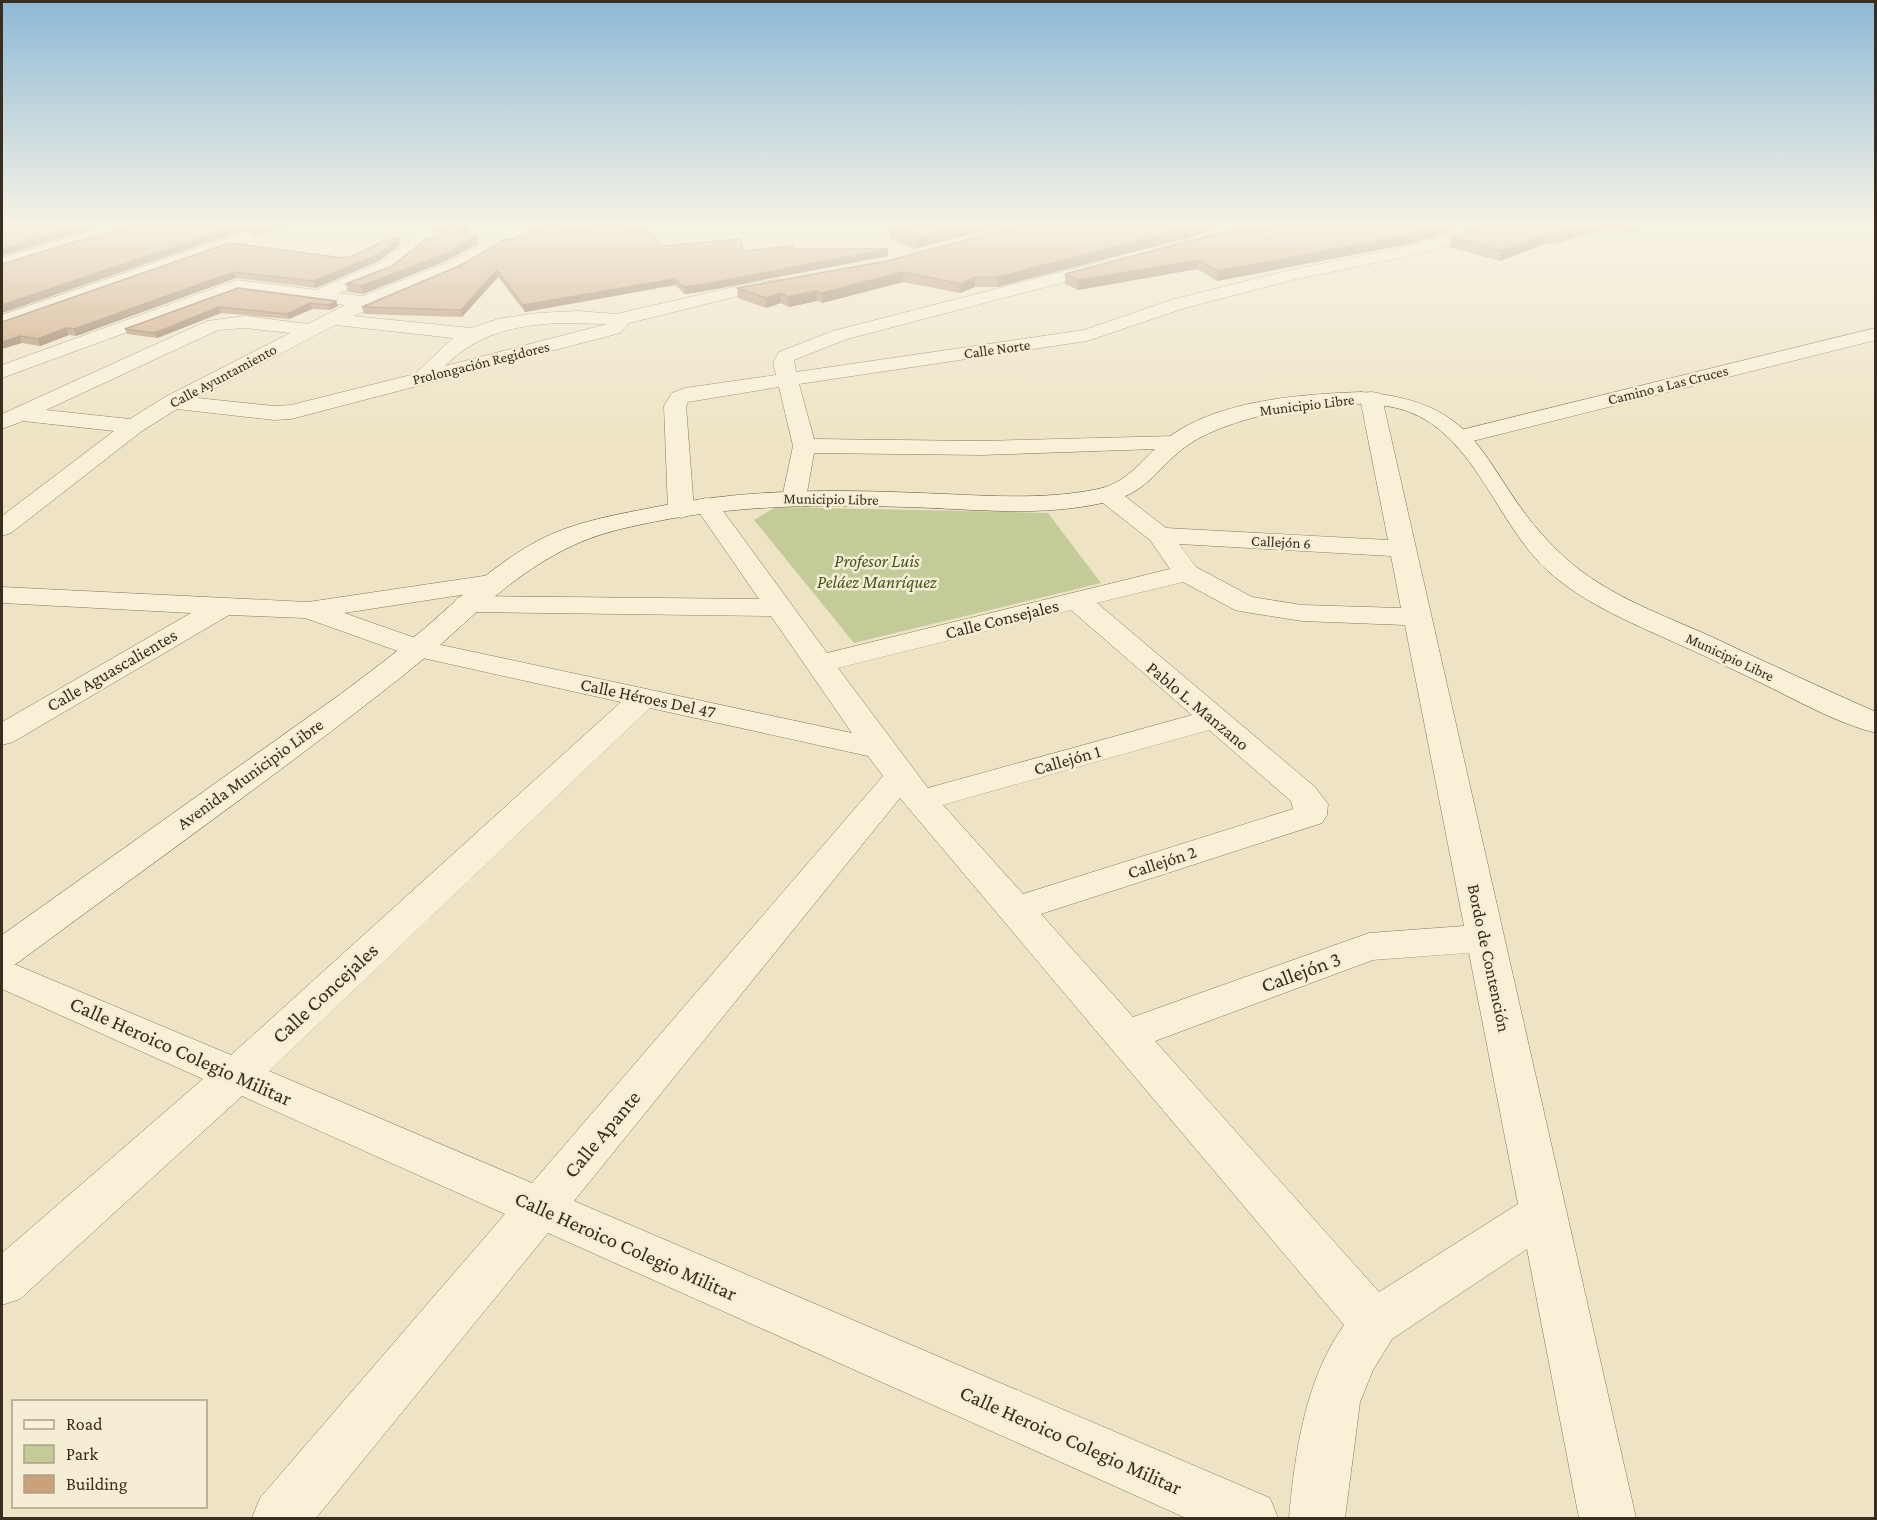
<svg xmlns="http://www.w3.org/2000/svg" width="1877" height="1520" viewBox="0 0 1877 1520" font-family="'Crimson Pro',serif">
<rect width="100%" height="100%" fill="#eee4c5"/>
<path fill="#c3cc98" d="M776,507L1048,513L1101,583L854,643L754,520Z"/>
<g fill="none" stroke-linecap="round" stroke-linejoin="round">
<defs>
<path id="street" d="M110,225H135L133,228L2,268V258Z
M517,225H537L459,271L353,316L471,328L498,319L537,313L578,311L616,314L742,285L781,279L790,284L781,289L742,295L629,323L620,333L291,419L274,420L177,409L142,431L11,533L2,536V516L114,431L23,421L2,429V414L207,321L245,316L308,324L345,305L239,291L2,378V365L237,280L316,290L380,263L424,230H436L438,233L436,236L392,271L339,293L363,296L447,263ZM558,323L607,324L445,366C478,333 513,326 558,323ZM335,325L453,338L415,374L291,405L274,406L197,398ZM245,328L290,333L165,397L130,419L46,410L218,330Z
M1226,225H1246L1228,237L1190,250L1184,251L1176,246L1178,242Z
M1472,225H1495L1493,228L1425,253L1296,279L1185,308L1087,341L799,384L814,439L982,441L1176,436L1184,438L1187,443L1184,448L982,455L814,453L806,498L803,503L794,505L785,503L782,498L793,446L779,387L688,402L686,406L694,510L690,515L681,518L672,515L668,510L664,406L672,393L685,388L776,375L773,362L779,352L833,331L1108,260L1117,265L1114,269L847,339L794,360L796,372L1084,330L1171,300L1295,269L1415,245Z
M245,232L253,237L251,240L2,327V315Z
M1876,328V340L1461,444L1453,442L1450,437L1453,432Z
M1371,392L1379,393L1382,398L1636,1518H1579L1527,1249L1392,1339L1373,1370L1360,1402L1345,1518H1289C1295,1452 1305,1380 1344,1325L900,798L574,1201L1270,1498L1278,1518H1186L548,1233L316,1518H252L260,1498L505,1214L242,1096L20,1299L2,1305V1253L203,1079L2,989V959L231,1055L621,702L409,655L305,618L229,615L13,742L2,745V722L191,613L2,603V587L308,602L490,575L500,577L504,583L500,589L344,613L427,642L852,733L771,616L467,612L457,610L453,604L457,598L467,596L759,599L694,505L697,500L706,498L715,500L827,653L1170,569L1150,540L1099,500L1096,495L1099,490L1108,488L1117,490L1166,528L1388,540L1360,398L1363,393ZM1179,544L1391,556L1401,608L1302,605L1252,597L1196,567ZM1183,582L1235,610L1245,612L1302,621L1405,625L1464,926L1369,933L1133,1017L1041,914L1322,823L1327,815L1328,804L1315,787L1097,603ZM1071,610L1192,715L928,788L838,668ZM650,708L868,756L883,776L532,1183L269,1071ZM1209,730L1291,801L1293,809L1023,894L943,805ZM1469,953L1518,1204L1379,1292L1155,1041L1373,960Z"/>
<path id="secondary" d="M1361,392C1492,402 1479,474 1556,549C1598,592 1656,612 1710,636C1765,662 1820,687 1876,712V733C1835,723 1795,699 1757,681C1728,667 1699,653 1669,640C1627,621 1582,602 1548,571C1496,524 1476,436 1407,411C1354,392 1233,413 1188,445C1158,466 1150,491 1111,501C1044,518 974,509 906,507C804,504 718,505 617,530C544,548 493,597 439,646C414,667 389,687 363,707C249,795 132,878 16,964L2,968V935L342,693C370,672 398,651 425,628C461,596 496,563 539,540C572,523 609,516 645,509C742,489 823,489 921,493C980,495 1040,501 1098,489C1132,482 1146,452 1173,434C1223,400 1302,394 1361,392Z"/>
</defs>
<use href="#street" stroke="#88765b" stroke-width="1"/>
<use href="#secondary" stroke="#6a573e" stroke-width="1"/>
<use href="#street" fill="#f8f1d8" fill-rule="evenodd"/>
<use href="#secondary" fill="#f8f1d8" fill-rule="evenodd"/>
</g>
<path fill="#af8a6a" d="M130,225H298L255,236L244,230L2,313V264Z
M468,225L469,232L467,236L479,243L446,261L363,294L348,292L346,284L392,266L430,239Z
M1002,225L915,249L890,239V229Z
M1277,225L1414,243L1217,281L1197,269L1078,290L1065,284V274Z
M1485,225H1639L1637,233L1602,229L1553,244L1547,243L1500,261L1449,247L1451,237Z
M1195,236L997,287H975L960,293L903,282L822,303L817,301L789,307L781,303L766,308L738,298L737,288L887,261Z
M399,239L400,245L379,261L316,288L236,278L76,336L69,335L40,346L22,343L2,322L229,243L343,258L356,255Z
M664,246L744,251L794,249H888V256L705,291L685,294L675,285L525,312L498,277L462,317L364,314L362,307L459,266Z
M238,288L338,306L330,310L312,309L289,319L221,313L157,338L127,334L125,329Z"/>
<path fill="#8e7156" d="M81,225H102L2,256V249Z
M240,225H243L244,230L2,313V305Z
M275,225H298L255,236L254,231Z
M468,225L469,232L462,242L461,235Z
M968,225H1002L915,249V239Z
M1200,225H1220L1195,236L997,287L998,277Z
M1441,225H1466L1414,243L1217,281L1218,271Z
M1587,225H1603L1602,229L1553,244L1555,235Z
M1549,233L1547,243L1500,261L1502,251Z
M477,236L479,243L446,261L363,294L361,286Z
M399,239L400,245L379,261L316,288L314,281Z
M888,249V256L705,291L685,294L684,287Z
M1198,260L1197,269L1078,290V280Z
M497,270L498,277L462,317L461,310Z
M234,272L236,278L76,336L74,329Z
M903,272V282L822,303L821,293Z
M975,277V287L960,293L961,284Z
M674,279L675,285L525,312L523,305Z
M816,291L817,301L789,307L788,297Z
M781,293V303L766,308V298Z
M336,301L338,306L330,310L328,305Z
M310,303L312,309L289,319L287,314Z
M219,307L221,313L157,338L155,333Z
M66,328L69,335L40,346L38,339Z
M20,336L22,343L2,349V342Z"/>
<path fill="#cba17b" stroke="#8e7156" stroke-width="1.5" d="M2,225H81L2,249Z
M130,225H240L2,305V264Z
M244,225H275L254,231Z
M468,225L461,235L477,236L445,254L361,286L346,284L392,266L426,239H430L439,227Z
M547,225L587,230L595,225H608L644,228L664,246L740,239L744,251L792,246L794,249H888L705,284L684,287L674,279L523,305L497,270L461,310L362,307L459,266L506,239H514Z
M913,225H968L915,239L890,229Z
M1021,225H1200L998,277H975L961,284L903,272L821,293L816,291L788,297L781,293L766,298L737,288L887,261Z
M1277,225H1441L1416,234L1218,271L1198,260L1078,280L1065,274L1223,232Z
M1485,225H1587L1555,235L1549,233L1502,251L1451,237Z
M391,237L399,239L377,255L314,281L234,272L74,329L66,328L38,339L20,336L2,342V322L229,243L343,258L356,255Z
M238,288L336,301L328,305L310,303L287,314L219,307L155,333L125,329Z"/>
<linearGradient id="sky" x2="0" y2="1"><stop stop-color="#8db9d6"/><stop offset="0.51" stop-color="#f7f3e5"/><stop offset="1" stop-color="#f7f3e5" stop-opacity="0"/></linearGradient>
<rect width="1877" height="438" fill="url(#sky)"/>
<g text-anchor="middle" stroke-width="5" stroke-linejoin="round" paint-order="stroke">
<g font-size="15" fill="#392d1f" stroke="#f5eed4">
<text transform="translate(997 349) rotate(-8)" y="5">Calle Norte</text>
<text transform="translate(481 363) rotate(-14)" y="5">Prolongación Regidores</text>
<text transform="translate(223 376) rotate(-28)" y="5">Calle Ayuntamiento</text>
<text transform="translate(1668 385) rotate(-14)" y="5">Camino a Las Cruces</text>
<text transform="translate(1307 405) rotate(-7)" y="5">Municipio Libre</text>
<text transform="translate(831 499) rotate(1)" y="5">Municipio Libre</text>
<text transform="translate(1281 542) rotate(3)" y="5">Callejón 6</text>
<text transform="translate(1730 657) rotate(25)" y="5">Municipio Libre</text>
</g>
<g font-size="18" font-style="italic" fill="#465526" stroke="#f5eed4">
<text x="877" y="567">Profesor Luis<tspan x="877" dy="21">Peláez Manríquez</tspan></text>
</g>
<g font-size="18" fill="#392d1f" stroke="#f5eed4">
<text transform="translate(1002 619) rotate(-14)" y="6">Calle Consejales</text>
<text transform="translate(112 670) rotate(-30)" y="6">Calle Aguascalientes</text>
<text transform="translate(648 698) rotate(12)" y="6">Calle Héroes Del 47</text>
<text transform="translate(1198 706) rotate(40)" y="6">Pablo L. Manzano</text>
<text transform="translate(1067 760) rotate(-16)" y="6">Callejón 1</text>
<text transform="translate(250 774) rotate(-36)" y="6">Avenida Municipio Libre</text>
<text transform="translate(1162 862) rotate(-18)" y="6">Callejón 2</text>
<text transform="translate(1489 958) rotate(78)" y="6">Bordo de Contención</text>
</g>
<g font-size="21" fill="#392d1f" stroke="#f5eed4">
<text transform="translate(1301 972) rotate(-20)" y="7">Callejón 3</text>
<text transform="translate(325 993) rotate(-43)" y="7">Calle Concejales</text>
<text transform="translate(181 1051) rotate(24)" y="7">Calle Heroico Colegio Militar</text>
<text transform="translate(602 1134) rotate(-50)" y="7">Calle Apante</text>
<text transform="translate(626 1246) rotate(24)" y="7">Calle Heroico Colegio Militar</text>
<text transform="translate(1071 1440) rotate(24)" y="7">Calle Heroico Colegio Militar</text>
</g>
</g>
<rect width="1877" height="1520" fill="none" stroke="#392d1f" stroke-width="6"/>
<rect x="12" y="1400" width="195" height="108" fill="#f5eed4" stroke="#aaa18c" stroke-width="1.5"/>
<rect x="24" y="1420" width="30" height="9" fill="#f8f1d8" stroke="#aaa18c" stroke-width="1.5"/>
<text x="66" y="1430" font-size="18" fill="#392d1f">Road</text>
<rect x="24" y="1445" width="30" height="18" fill="#c3cc98" stroke="#aaa18c" stroke-width="1.5"/>
<text x="66" y="1460" font-size="18" fill="#392d1f">Park</text>
<rect x="24" y="1475" width="30" height="18" fill="#cba17b" stroke="#aaa18c" stroke-width="1.5"/>
<text x="66" y="1490" font-size="18" fill="#392d1f">Building</text>
</svg>
